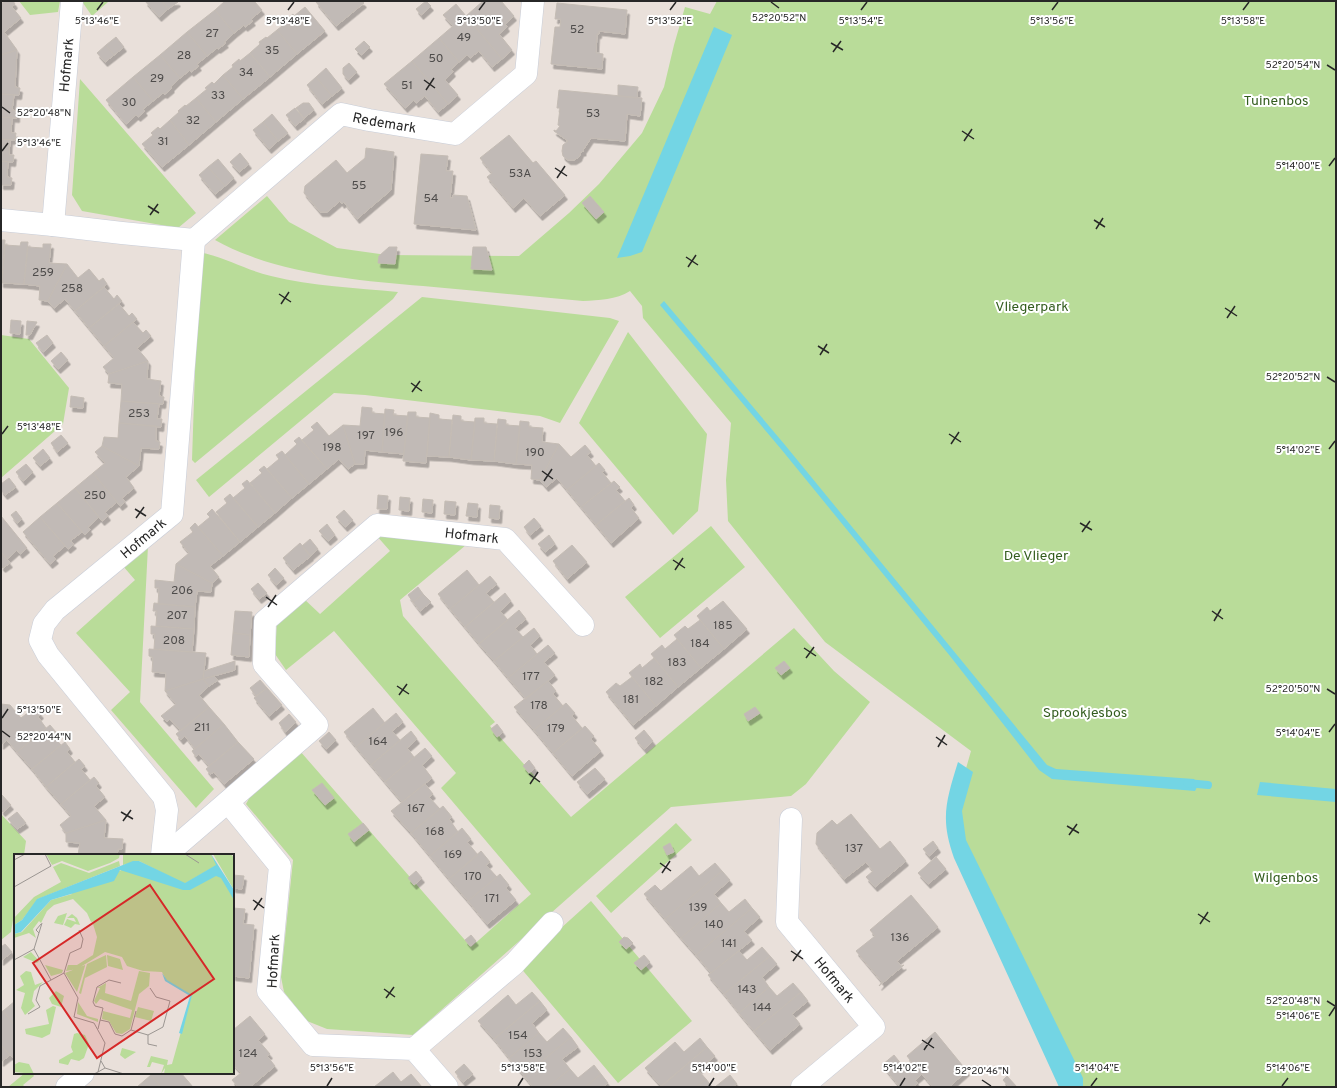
<svg xmlns="http://www.w3.org/2000/svg" width="1337" height="1088" viewBox="0 0 1337 1088" font-family="Overpass,sans-serif">
<defs>
<filter id="shadow"><feDropShadow dx="2.5" dy="4.5" stdDeviation="0" flood-color="#0004"/></filter>
</defs>
<rect width="100%" height="100%" fill="#e9e0da"/>
<path fill="#b9dc99" d="M19,1H60L58,12L30,15Z
M83,1H108V2L92,16L83,3Z
M717,1H1336V1087H1068L957,843L955,807L971,751L825,642L728,521L726,480L731,423L643,318L642,306L630,291C616,300 599,300 583,301C529,296 476,291 423,286C355,280 276,274 215,240L267,196L289,222L337,248L387,255L519,256L569,213L599,184L642,133L664,87L674,45L685,7L710,14Z
M80,79L196,213L178,228L82,211L72,195Z
M199,252C224,257 246,270 271,276C312,286 356,288 398,292L393,299L195,463L192,460Z
M422,297L610,318L619,321L560,423L540,416L365,395L334,393L209,497L196,480Z
M628,332L707,434L698,511L673,535L579,423Z
M1,335L29,339L69,388L63,424L1,478Z
M711,526L745,567L660,638L625,597Z
M376,535L466,545L400,600L403,616L495,722L490,726L571,817L794,628L834,671L870,702L806,784L791,796L671,807L413,1035L327,1029L307,1021L284,992L281,977L293,860L246,804L252,793L300,751L471,947L531,894L441,788L456,773L334,631L286,670L275,654L277,621L303,598L320,614L390,551Z
M148,546L140,702L214,789L196,808L111,710L130,692L76,633L135,580L123,566Z
M1,814L26,841L24,855H15V907L11,932L1,940Z
M676,823L692,840L611,913L596,896Z
M591,901L692,1021L618,1083L519,966Z
M25,1073H32L34,1076L23,1085L25,1087H8Z"/>
<path fill="#73d5e4" d="M714,27L732,35L642,252L630,256L617,258Z
M664,301L785,445L1047,765L1056,769L1194,779L1198,785L1195,791L1052,779L1039,770L950,656L781,449L660,305Z
M958,762L973,772L962,811L966,840L1083,1078V1087H1059L954,858C940,819 946,801 958,762Z
M1260,782L1336,789V802L1257,795Z"/>
<g fill="none" stroke-linecap="round" stroke-linejoin="round">
<path stroke="#73d5e4" stroke-width="8" d="M1187,783L1208,785"/>
</g>
<path fill="#c1bab6" stroke="#c4bcb4" filter="url(#shadow)" d="M5,1H13L15,4L12,7L21,18L4,32L17,50L1,55V4Z
M145,1H162L168,9L159,17Z
M162,1H177L178,2L168,9Z
M225,1H254L262,10L251,19L253,21L245,27L244,25L234,33L215,10Z
M317,1H362L364,3L336,26L316,2Z
M426,1L431,6L421,15L416,9Z
M483,1H501L514,16L505,24L507,27L499,34L512,50L502,59L466,16Z
M557,3L627,10L625,34L599,31V34H597L596,53L603,54L602,69L551,64L555,27H560L561,19H555Z
M456,4L502,59L492,67L479,51L470,58L467,55L459,62L439,38L453,26L443,15Z
M305,7L325,31L297,54L277,30L287,22L286,20L293,14L294,16Z
M215,10L234,33L224,42L226,43L218,49L217,48L207,56L187,32Z
M277,30L297,54L270,77L250,53L260,44L259,42L266,37L267,38Z
M187,32L207,56L197,64L199,66L191,72L190,70L180,78L160,55Z
M116,37L124,47L114,55L106,45Z
M439,38L459,62L451,69L453,72L445,80L458,95L448,104L412,61Z
M364,41L370,47L361,55L355,49Z
M106,45L114,55L105,62L97,53Z
M17,50L15,87L20,88L19,95L1,94V55Z
M250,53L270,77L243,99L223,75L233,67L232,65L239,59L240,61Z
M160,55L180,78L171,87L172,88L165,94L163,93L153,101L133,77Z
M412,61L448,104L438,112L425,96L416,103L414,100L405,108L384,84Z
M349,63L357,72L348,80L343,74V68Z
M326,68L342,88L332,96L316,77Z
M223,75L243,99L216,122L196,98L207,89L205,88L212,82L214,84Z
M133,77L153,101L143,109L145,111L138,117L136,115L126,124L106,100Z
M316,77L332,96L322,104L307,85Z
M618,85L638,87L637,98L618,96Z
M559,90L642,98L640,116L627,114L625,141L591,138L583,150L584,151L581,152L579,157L574,160H568L563,156L562,151L563,145L568,141L554,131V130L556,131L560,126L558,125L560,108H557Z
M1,94L14,95L12,110L17,111V118L1,117Z
M196,98L216,122L189,145L170,120L179,112L178,111L185,105L186,106Z
M303,103H309L314,110L304,118L296,108Z
M295,108L304,119L295,126L286,115Z
M272,114L288,133L278,141L263,122Z
M1,117L12,118L11,133H16L15,140L1,139Z
M170,120L189,145L162,167L142,144L153,135L151,133L158,127L160,129Z
M263,122L278,141L269,149L253,130Z
M509,135L533,163L536,161L565,195L540,216L524,198L513,208L487,177L492,173L480,158Z
M1,139L10,140L9,155H14L13,162L1,161Z
M366,148L394,152L391,190L357,219L344,202L342,204L340,201L327,212H320L304,193L305,186L336,160L347,173L365,158Z
M240,153L249,164L239,172L230,162Z
M421,154L448,156L446,171H453L450,198H453V195L467,196L476,230L414,224Z
M218,159L234,178L225,186L208,167Z
M1,161L8,162L7,177L12,178L11,185H1Z
M208,167L225,186L215,194L199,175Z
M590,196L604,212L596,219L582,203Z
M1,240H5L2,283H1Z
M21,242H28L24,284L2,283L5,245L20,246Z
M43,244H51L49,263L67,264L48,301L39,300L40,286L24,284L28,247L43,248Z
M389,247H397L395,264L378,263L379,256Z
M473,247H486L492,270L471,269Z
M67,264L78,278L89,269L99,281L103,278L107,284L75,311L65,299L54,308L48,301Z
M104,287L114,299L117,295L122,301L89,328L75,311Z
M119,304L129,316L132,313L137,319L104,346L89,328Z
M11,320L21,321L20,334L10,333Z
M27,321L37,322L30,335H26Z
M133,322L143,333L146,330L151,336L137,348L148,361L109,374L103,367L114,358L104,346Z
M47,335L53,343L43,352L36,343Z
M61,352L68,360L58,369L51,361Z
M148,361L147,379L161,381L159,396L164,397L163,404L121,401L122,384L108,383L109,374Z
M71,396L84,398L83,408L70,407Z
M121,401L159,404L157,419H162L161,427L119,423Z
M362,407L372,408V413L385,414L382,452L365,450L364,464H355L343,425L360,426Z
M385,409L394,410L393,415L408,416L404,454L382,452Z
M408,412H416V417L430,418L426,463L403,461Z
M430,413L439,415V419L452,420L449,457L427,456Z
M453,415L461,416V421L475,422L471,460L449,457Z
M475,418H484V423L497,424L494,461L471,460Z
M498,419L506,420V425L520,426L516,464L494,461Z
M520,421L529,422V427L543,428L542,442L559,444L540,480L531,479L532,465L516,464Z
M317,422L329,436L343,425L355,464L348,469L339,459L327,469L302,440L314,430L311,427Z
M119,423L156,426V441L160,442L159,449L141,448L139,466L102,446L104,437L118,438Z
M61,435L68,443L57,452L51,443Z
M299,437L327,469L309,484L285,455L297,444L294,441Z
M559,444L571,457L585,445L591,452L587,455L596,466L567,490L557,478L546,487L540,480Z
M102,446L139,466L126,477L134,488L122,498L125,502L120,506L93,473L105,463L95,452Z
M43,449L50,458L40,466L33,458Z
M282,451L309,484L292,498L267,469L279,459L276,455Z
M599,463L605,470L602,472L611,483L581,507L567,490Z
M26,464L33,472L23,481L16,472Z
M264,466L292,498L275,513L250,483L262,473L259,470Z
M93,473L117,502L105,512L108,516L102,521L75,488Z
M9,478L16,487L5,495L1,490V484Z
M247,480L275,513L258,527L233,498L245,488L242,484Z
M614,481L620,487L616,490L625,501L596,525L581,507Z
M75,488L99,517L88,527L90,530L85,535L57,503Z
M230,494L258,527L240,542L216,512L227,503L224,499Z
M378,495L388,496L387,509H377Z
M400,497L410,498L409,511L399,510Z
M629,498L634,505L631,508L639,518L611,543L596,525Z
M423,499L433,500L432,513L422,512Z
M445,501L456,502L455,515L444,514Z
M57,503L82,532L70,541L74,544L68,549L40,517Z
M468,503L478,504L477,517L466,516Z
M490,505L500,506L499,519L489,518Z
M212,509L240,542L223,556L198,527L210,517L207,514Z
M344,510L353,520L345,527L336,517Z
M16,511L22,519L17,523L11,515Z
M1,516L27,548L20,554L17,550L7,559L1,552Z
M40,517L65,546L53,556L56,559L50,564L23,532Z
M534,518L541,526L530,535L524,527Z
M195,523L223,556L210,566L219,577L212,583L176,564L189,553L180,542L193,532L190,528Z
M327,524L335,535L328,541L319,531Z
M549,535L555,544L545,552L538,544Z
M310,539L318,549L310,556L302,546Z
M300,543L311,556L293,570L283,558Z
M572,545L587,562L567,579L553,561Z
M1,552L10,563L3,568L1,566Z
M176,564L212,583L211,592L197,591L195,607L158,604L159,588H155V580L174,582Z
M275,568L284,578L276,585L268,575Z
M467,570L479,585L450,609L438,594Z
M490,576L497,584L486,593L494,602L465,627L450,609Z
M258,583L267,593L259,599L251,589Z
M418,587L423,594L413,602L408,595Z
M505,593L511,601L500,611L508,620L479,644L465,627Z
M423,594L431,602L420,611L413,602Z
M723,601L747,629L724,649L697,616L707,607L710,611Z
M154,603L195,607L194,629L156,626L157,611H153Z
M519,610L526,619L515,628L523,637L494,661L479,644Z
M235,611L252,612L250,635L233,633Z
M700,620L724,649L701,668L674,635L685,626L688,629Z
M151,626L194,629L192,652L154,649L155,634H151Z
M534,628L540,636L530,645L537,654L508,678L494,661Z
M233,633L250,635L249,657L231,655Z
M677,639L701,668L678,687L651,654L662,645L665,649Z
M548,645L555,653L544,662L555,675L526,699L508,678Z
M149,649L206,653L203,679L165,691L166,673L152,672L153,657L149,656Z
M654,658L678,687L656,706L629,673L640,664L642,668Z
M235,661V670L203,679L204,671Z
M784,661L790,668L781,675L775,668Z
M214,676L218,680L209,686L203,679Z
M632,677L656,706L633,725L606,692L616,683L620,686Z
M203,679L209,686L199,695L209,707L181,731L170,719L167,722L161,716L176,704L165,691Z
M260,680L267,688L256,696L250,688Z
M548,681L556,691L553,694L563,706L534,730L514,707Z
M267,688L282,705L269,716L254,698Z
M566,703L575,713L572,716L582,728L553,753L534,730Z
M1,704L10,705L1,722Z
M10,705L21,718L35,707L41,714L38,717L46,728L17,752L7,740L1,745V722Z
M209,707L224,724L195,749L185,736L181,740L176,734Z
M755,707L760,713L748,721L744,714Z
M373,708L385,723L356,747L344,732Z
M396,713L403,722L392,731L400,740L371,765L356,747Z
M289,714L296,722L285,732L279,723Z
M224,724L238,742L209,766L199,754L196,757L192,751Z
M497,724L503,732L497,737L491,729Z
M50,725L56,732L52,735L61,745L32,769L17,752Z
M585,726L594,736L591,739L601,751L572,776L553,753Z
M644,730L653,741L644,749L635,738Z
M411,731L417,739L407,748L414,757L385,782L371,765Z
M329,732L336,740L326,749L319,741Z
M65,742L70,749L67,752L75,762L46,787L32,769Z
M238,742L254,759L224,784L214,772L210,774L206,769Z
M425,748L432,756L422,765L432,778L402,802L385,782Z
M79,759L85,766L81,769L90,780L61,804L46,787Z
M529,760L535,768L529,773L523,766Z
M595,768L605,779L587,794L577,782Z
M94,777L99,783L96,786L105,797L94,806L106,820L66,833L60,825L71,816L61,804Z
M322,783L334,798L325,805L312,790Z
M425,784L433,794L429,797L440,809L411,833L391,811Z
M2,795L11,805L3,812L1,810V796Z
M443,806L452,817L449,819L458,832L430,856L411,833Z
M17,812L26,823L17,829L8,819Z
M851,814L880,849L890,841L906,861L875,887L866,877L873,871L866,862L844,879L816,844L817,833L832,820L837,825Z
M106,820L104,838L123,839L122,849H118L117,855H78L80,843L66,842V833Z
M363,823L369,830L354,842L348,834Z
M462,828L471,839L467,842L478,855L449,879L430,856Z
M933,841L938,848L929,856L923,849Z
M670,843L674,852L667,855L663,847Z
M481,851L490,862L486,865L497,877L468,901L449,879Z
M936,857L946,869L928,884L918,873Z
M715,863L722,871L665,919L644,894L655,885L661,891L691,866L699,876Z
M416,871L422,878L414,885L408,878Z
M722,871L730,880L714,894L721,903L681,938L665,919Z
M500,874L509,885L506,888L516,900L487,924L468,901Z
M233,875L244,876L242,889L233,888Z
M911,895L938,927L897,961L901,966L904,965L879,986L882,982L856,951L875,936L870,930Z
M745,899L752,908L696,955L681,938L721,903L729,912Z
M233,908L245,909L243,924L254,925L249,978L233,976Z
M752,908L760,917L744,931L752,940L711,973L696,955Z
M471,935L476,941L470,946L465,940Z
M624,937L628,938L633,943L626,949L619,942Z
M5,944L12,952L1,961V947Z
M762,947L770,956L724,994L708,975L739,951L747,960Z
M644,955L650,962L641,970L634,963Z
M770,956L777,964L762,977L769,987L739,1013L724,994Z
M793,983L801,992L754,1031L739,1013L769,987L777,996Z
M532,992L540,1001L494,1039L478,1021L508,995L516,1005Z
M801,992L808,1001L792,1014L800,1024L770,1050L754,1031Z
M15,1001V1026L3,1011Z
M540,1001L547,1010L532,1023L539,1033L509,1058L494,1039Z
M3,1011L15,1026V1056L13,1058L1,1045V1012Z
M250,1016L265,1034L258,1040L270,1054L267,1056L275,1066L250,1087H238L232,1080L241,1073L233,1064V1030Z
M563,1028L571,1037L524,1076L509,1058L539,1033L547,1042Z
M935,1032L967,1071L949,1087H933L922,1074L915,1080L918,1083L913,1087H900L882,1065L894,1055L907,1071L914,1065L907,1056Z
M571,1037L578,1047L562,1059L570,1069L548,1087H533L524,1076Z
M700,1038L707,1047L661,1086L645,1068L675,1042L684,1052Z
M1,1045L10,1055L1,1062Z
M707,1047L715,1056L698,1070L706,1079L696,1087H661Z
M464,1064L473,1074L463,1082L455,1072Z
M594,1065L601,1074L585,1087H548L570,1069L578,1078Z
M393,1072L401,1082L411,1074L422,1087H374Z
M154,1073H181L193,1087H161L151,1075Z
M601,1074L608,1083L603,1087H585Z
M151,1075L161,1087H137Z
M730,1075L737,1084L733,1087H715Z
M1007,1076L1017,1087H1009L1003,1080Z
M706,1079L712,1087H696Z"/>
<g fill="none" stroke-linecap="round" stroke-linejoin="round">
<defs>
<g id="street">
<path d="M1,220L53,225"/>
<path id="s1" d="M194,240L341,114L369,120L455,134L526,74L533,1"/>
<path d="M228,802L280,866L268,991L313,1045L414,1049L447,1087"/>
<path id="s2" d="M791,819L787,922L874,1027L802,1087"/>
<path id="s3" d="M166,855L317,725L264,664L265,621L377,525L505,539L583,625"/>
<path d="M414,1049L514,964L552,923"/>
</g>
<path id="secondary" d="M72,1L53,225L122,233L194,240L172,514L55,610L44,624L40,640L48,655L164,797L167,810L162,855
M67,1087L83,1073"/>
</defs>
<use href="#street" stroke="#c8cdd8" stroke-width="23"/>
<use href="#secondary" stroke="#c8cdd8" stroke-width="23"/>
<use href="#street" stroke="#fff" stroke-width="22"/>
<use href="#secondary" stroke="#fff" stroke-width="22"/>
</g>
<path fill="none" stroke="#272727" stroke-width="1.5" d="M771,2L779,8M97,10L103,2M288,10L294,2M479,10L485,2M670,10L676,2M861,10L867,2M1052,10L1058,2M1243,10L1249,2M831,43L843,50M833,52L841,41M1327,65L1335,70M424,80L435,88M426,90L434,78M2,107L10,113M962,131L974,139M964,141L972,129M2,151L8,143M1329,166L1335,158M555,168L567,176M557,178L565,166M148,206L159,213M150,215L158,204M1094,220L1105,227M1096,229L1103,218M686,257L698,265M688,267L696,255M279,294L291,302M281,304L289,292M1225,308L1237,316M1227,318L1235,306M818,346L829,353M820,355L827,344M1327,377L1335,382M411,383L422,391M412,392L420,381M2,434L8,426M949,434L961,442M951,444L959,432M1329,449L1335,441M542,471L553,479M544,481L552,469M135,509L146,516M136,518L144,507M1080,523L1092,530M1082,532L1090,521M673,560L685,568M675,570L683,558M266,597L277,605M268,607L276,595M1212,611L1223,619M1214,621L1221,609M804,648L816,656M806,658L814,647M397,686L409,694M1327,689L1335,694M399,695L407,684M2,718L8,709M2,731L10,737M1329,732L1335,724M936,737L947,745M938,747L945,735M529,774L540,782M530,784L538,772M121,812L133,819M123,821L131,810M1067,826L1079,833M1069,835L1077,824M660,863L671,871M662,873L670,861M253,900L264,908M254,910L262,898M1198,914L1210,922M1200,924L1208,912M791,951L803,959M793,961L801,950M384,989L395,997M386,998L394,987M1327,1001L1335,1006M1329,1016L1335,1007M922,1040L934,1048M924,1050L932,1038M982,1080L991,1086M327,1086L332,1078M518,1086L523,1078M709,1086L714,1078M900,1086L905,1078M1091,1086L1097,1078M1282,1086L1288,1078"/>
<g text-anchor="middle" stroke-width="4" stroke-linejoin="round" paint-order="stroke">
<g font-size="12" fill="#4e4c4b">
<text x="577" y="33">52</text>
<text x="212" y="37">27</text>
<text x="464" y="41">49</text>
<text x="272" y="54">35</text>
<text x="184" y="59">28</text>
<text x="436" y="62">50</text>
<text x="246" y="76">34</text>
<text x="157" y="82">29</text>
<text x="407" y="89">51</text>
<text x="218" y="99">33</text>
<text x="129" y="106">30</text>
<text x="593" y="117">53</text>
<text x="193" y="124">32</text>
<text x="163" y="145">31</text>
<text x="520" y="177">53A</text>
<text x="359" y="189">55</text>
<text x="431" y="202">54</text>
<text x="43" y="276">259</text>
<text x="72" y="292">258</text>
<text x="139" y="417">253</text>
<text x="394" y="436">196</text>
<text x="366" y="439">197</text>
<text x="332" y="451">198</text>
<text x="535" y="456">190</text>
<text x="95" y="499">250</text>
<text x="182" y="594">206</text>
<text x="177" y="619">207</text>
<text x="723" y="629">185</text>
<text x="174" y="644">208</text>
<text x="700" y="647">184</text>
<text x="677" y="666">183</text>
<text x="531" y="680">177</text>
<text x="654" y="685">182</text>
<text x="631" y="703">181</text>
<text x="539" y="709">178</text>
<text x="202" y="731">211</text>
<text x="556" y="732">179</text>
<text x="378" y="745">164</text>
<text x="416" y="812">167</text>
<text x="435" y="835">168</text>
<text x="854" y="852">137</text>
<text x="453" y="858">169</text>
<text x="473" y="880">170</text>
<text x="492" y="902">171</text>
<text x="698" y="911">139</text>
<text x="714" y="928">140</text>
<text x="900" y="941">136</text>
<text x="729" y="947">141</text>
<text x="747" y="993">143</text>
<text x="762" y="1011">144</text>
<text x="518" y="1039">154</text>
<text x="248" y="1057">124</text>
<text x="533" y="1057">153</text>
</g>
<g font-size="14" fill="#272727" stroke="#fff">
<text transform="translate(66 65) rotate(-85)" y="5">Hofmark</text>
<text dy="5" stroke="none"><textPath href="#s1" startOffset="238">Redemark</textPath></text>
<text dy="5" stroke="none"><textPath href="#s3" startOffset="566">Hofmark</textPath></text>
<text transform="translate(143 538) rotate(-40)" y="5">Hofmark</text>
<text transform="translate(273 961) rotate(-87)" y="5">Hofmark</text>
<text dy="5" stroke="none"><textPath href="#s2" startOffset="178">Hofmark</textPath></text>
</g>
<g font-size="14" fill="#335d1e" stroke="#fff">
<text x="1276" y="105">Tuinenbos</text>
<text x="1032" y="311">Vliegerpark</text>
<text x="1036" y="560">De Vlieger</text>
<text x="1085" y="717">Sprookjesbos</text>
<text x="1286" y="882">Wilgenbos</text>
</g>
</g>
<g transform="translate(14 854)">
<rect width="220" height="220" fill="#e9e0da"/>
<path d="M32,0H106L105,4L96,9L74,17L48,7L38,11ZM109,0H197L203,11L170,30L125,7L109,11ZM199,0H217L220,4V36ZM105,7L106,12L24,45L8,66L0,71V64L20,43L47,28L39,13L47,9L75,19ZM115,13L171,32L203,15L220,40V220H150L151,214L147,220L150,211L138,208L136,213H133L137,202L154,206L153,211L158,210L177,142L152,126L148,118L129,117L113,112L108,103L91,98L63,115L52,117L54,111H63L79,101L83,83L79,70L82,67L77,68L73,59L59,45L40,51L33,57L27,69L25,67L19,75L22,84L15,79L0,84V80L8,78L37,46L58,40L56,37ZM53,59L49,71L40,69L44,62ZM58,60L63,64L66,71L61,70L57,74L50,71L53,65L62,68L60,64H53ZM17,98L25,107L23,109L9,103ZM92,101L93,113L71,124L67,140L65,139L73,110ZM93,101L106,105L109,116L94,112ZM31,111L49,116L48,119L37,122ZM71,111V112L63,138L51,119ZM12,117L17,118L21,131L29,128L20,137L18,147L21,152L11,161L7,154L11,139L2,136L10,131L6,122ZM125,117L136,119L135,132L125,140L116,175L108,180L102,179L95,167L88,165L89,157L116,164L118,156L86,145L82,150L80,147L86,134H83L92,129L91,139L117,147ZM42,137L50,142L47,153L38,150L35,144ZM64,148L73,162L84,165V168L63,160ZM39,152L42,153L36,180L28,184L12,180L11,175L35,170L32,156ZM124,153L140,157L137,167L121,163ZM63,179L71,181L75,190L70,204L65,207L57,205L54,211L45,209V206L59,198L57,193L60,180ZM108,194L122,198L111,205L106,201ZM5,208L15,210L20,220L0,218V211Z" fill="#b9dc99"/>
<path d="M197,0L220,36V46L207,24L202,22L176,36H169L106,16L100,27L37,46L7,78L0,80V71L8,66L23,45L119,7H125L171,29L202,11ZM148,119L153,126L178,141L168,180L165,179L176,142L151,127Z" fill="#73d5e4"/>
<path fill="none" stroke="#9b9692" stroke-width="1" d="M171,0L185,9M0,6L11,0M0,33L37,12L31,0M25,79L22,76L27,70M20,95L28,69M0,106L20,95L37,126M50,119L64,144L60,163L80,169L91,189L84,218L80,220M50,119L56,99L67,94L69,85L65,76M14,160L26,153L22,146L26,132L50,119M86,166L95,168L101,180L108,182L117,176L134,181L149,173L156,147L142,143L136,134M84,175L89,154L81,152L79,148L83,133L95,126L107,129M117,176L122,157M134,181V190L143,192M91,214L110,220M84,218L91,214L87,207"/>
<path fill="#d62828" fill-opacity="0.15" stroke="#d62828" stroke-width="2" d="M136,31L200,125L83,204L19,109Z"/>
<rect width="220" height="220" fill="none" stroke="#272727" stroke-width="2"/>
</g>
<g font-size="10" text-anchor="middle" fill="#272727" stroke="#fff" stroke-width="4" stroke-linejoin="round" paint-order="stroke">
<text x="779" y="21">52°20'52"N</text>
<text x="97" y="24">5°13'46"E</text>
<text x="288" y="24">5°13'48"E</text>
<text x="479" y="24">5°13'50"E</text>
<text x="670" y="24">5°13'52"E</text>
<text x="861" y="24">5°13'54"E</text>
<text x="1052" y="24">5°13'56"E</text>
<text x="1243" y="24">5°13'58"E</text>
<text x="1293" y="68">52°20'54"N</text>
<text x="44" y="116">52°20'48"N</text>
<text x="39" y="146">5°13'46"E</text>
<text x="1298" y="169">5°14'00"E</text>
<text x="1293" y="380">52°20'52"N</text>
<text x="39" y="430">5°13'48"E</text>
<text x="1298" y="453">5°14'02"E</text>
<text x="1293" y="692">52°20'50"N</text>
<text x="39" y="713">5°13'50"E</text>
<text x="1298" y="736">5°14'04"E</text>
<text x="44" y="740">52°20'44"N</text>
<text x="1293" y="1004">52°20'48"N</text>
<text x="1298" y="1019">5°14'06"E</text>
<text x="332" y="1071">5°13'56"E</text>
<text x="523" y="1071">5°13'58"E</text>
<text x="714" y="1071">5°14'00"E</text>
<text x="905" y="1071">5°14'02"E</text>
<text x="1097" y="1071">5°14'04"E</text>
<text x="1288" y="1071">5°14'06"E</text>
<text x="982" y="1074">52°20'46"N</text>
</g>
<rect width="1337" height="1088" fill="none" stroke="#272727" stroke-width="4"/>
</svg>
